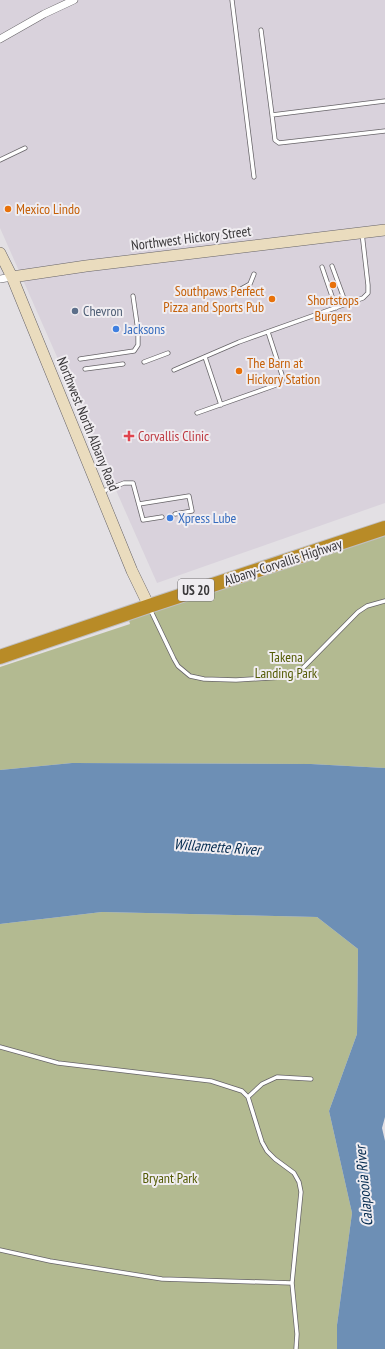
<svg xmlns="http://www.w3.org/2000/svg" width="385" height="1349" viewBox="0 0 385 1349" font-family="'PT Sans Narrow',sans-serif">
<rect width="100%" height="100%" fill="#e3e0e4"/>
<path fill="#d9d2dc" d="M0,0H385V503L157,583L0,228Z"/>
<path fill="#b3ba91" d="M385,528V768L311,764L72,763L0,770V667L130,624L127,613Z
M102,912L317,917L358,949L357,1034L329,1111L352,1213L337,1325V1349H0V924Z"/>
<path fill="#6d8fb5" d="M72,763L311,764L385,768V1117L382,1128L385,1141V1349H337V1325L352,1213L329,1111L357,1034L358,949L317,917L102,912L0,924V770Z"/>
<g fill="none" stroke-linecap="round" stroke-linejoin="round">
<defs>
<path id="lane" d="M232,0L254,177
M261,30L272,115L385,101
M272,115L275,140L279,143L385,131
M0,160L25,148
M332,266L346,304
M322,267L336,308
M224,295L241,289L250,284L254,274
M205,357L221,405
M80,359L134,351L138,345V331L133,296
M144,362L168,353
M85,369L123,364
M174,370L239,342L363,298L368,293V285L362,233
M197,413L276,385L282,381V375L268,332
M101,492L124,483H133L143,520L162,517
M139,504L189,496L192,511L175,514
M150,609L174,659L178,666L190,676L204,679L236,680L285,677L293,675L299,672L358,612L367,606L385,601
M0,1047L58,1063L211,1081L242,1091L248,1097L262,1142L267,1151L275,1159L294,1173L299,1182L301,1192L292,1283L297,1334L296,1349
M248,1097L262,1084L277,1077L311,1079
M0,1250L50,1261L162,1279L292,1283"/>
<path id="street" d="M0,39L44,14L74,0
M0,279L12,277"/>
<path id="secondary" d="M0,253L12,277L132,571L149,606
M12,277L86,266L385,230"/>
<path id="highway" d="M0,657L149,606L385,528"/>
</defs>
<use href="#lane" stroke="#676468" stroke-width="5"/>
<use href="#street" stroke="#676468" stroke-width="8"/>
<use href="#secondary" stroke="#676468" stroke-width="12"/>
<use href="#highway" stroke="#c0bfc0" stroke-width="16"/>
<use href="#lane" stroke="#fff" stroke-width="3.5"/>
<use href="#street" stroke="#fff" stroke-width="7"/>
<use href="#secondary" stroke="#eadcbe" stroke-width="11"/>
<use href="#highway" stroke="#b88b27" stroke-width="14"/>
</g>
<g fill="#e8710a" stroke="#f0edf1" stroke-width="1.5">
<circle cx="8" cy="209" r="4"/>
<circle cx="333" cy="285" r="4"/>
<circle cx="272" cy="299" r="4"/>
<circle cx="239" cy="371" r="4"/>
</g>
<circle fill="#5c6f8a" stroke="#f0edf1" stroke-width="1.5" cx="75" cy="311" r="4"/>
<g fill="#3f7fe0" stroke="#f0edf1" stroke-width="1.5">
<circle cx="116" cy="329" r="4"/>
<circle cx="170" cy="518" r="4"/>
</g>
<path fill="#e0444e" stroke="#f0edf1" stroke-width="1.5" d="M127 430h4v4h4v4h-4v4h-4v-4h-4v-4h4z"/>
<g text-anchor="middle" stroke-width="4" stroke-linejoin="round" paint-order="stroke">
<rect fill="#f0edf1" stroke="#706e70" stroke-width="1" x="178" y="579" width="36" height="22" rx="3"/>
<g font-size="13" font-weight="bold" fill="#393739">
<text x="196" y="595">US 20</text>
</g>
<g font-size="14" fill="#c56008" stroke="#f0edf1" text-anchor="start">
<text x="16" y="214">Mexico Lindo</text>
<text x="264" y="296" text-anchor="end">Southpaws Perfect<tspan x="264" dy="16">Pizza and Sports Pub</tspan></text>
<text x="333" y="305" text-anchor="middle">Shortstops<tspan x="333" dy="16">Burgers</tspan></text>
<text x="247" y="368">The Barn at<tspan x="247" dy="16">Hickory Station</tspan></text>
</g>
<g font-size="14" fill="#393739" stroke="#f0edf1">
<text transform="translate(191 238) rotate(-7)" y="5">Northwest Hickory Street</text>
<text transform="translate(88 424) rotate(68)" y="5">Northwest North Albany Road</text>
<text transform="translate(283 562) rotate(-18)" y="5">Albany-Corvallis Highway</text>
</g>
<g font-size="14" fill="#4e5e75" stroke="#f0edf1" text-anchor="start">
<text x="83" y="316">Chevron</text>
</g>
<g font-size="14" fill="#366cbe" stroke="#f0edf1" text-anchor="start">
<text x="124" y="334">Jacksons</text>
<text x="178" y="523">Xpress Lube</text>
</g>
<g font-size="14" fill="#be3a42" stroke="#f0edf1" text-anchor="start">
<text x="138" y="441">Corvallis Clinic</text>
</g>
<g font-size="14" fill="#535a04" stroke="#f0edf1">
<text x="286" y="662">Takena<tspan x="286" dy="16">Landing Park</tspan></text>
<text x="170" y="1183">Bryant Park</text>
</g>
<g font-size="15" font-style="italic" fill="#032a4f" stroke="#f0edf1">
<text transform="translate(217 847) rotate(4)" y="5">Willamette River</text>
<text transform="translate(364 1186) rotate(-95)" y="5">Calapooia River</text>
</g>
</g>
</svg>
